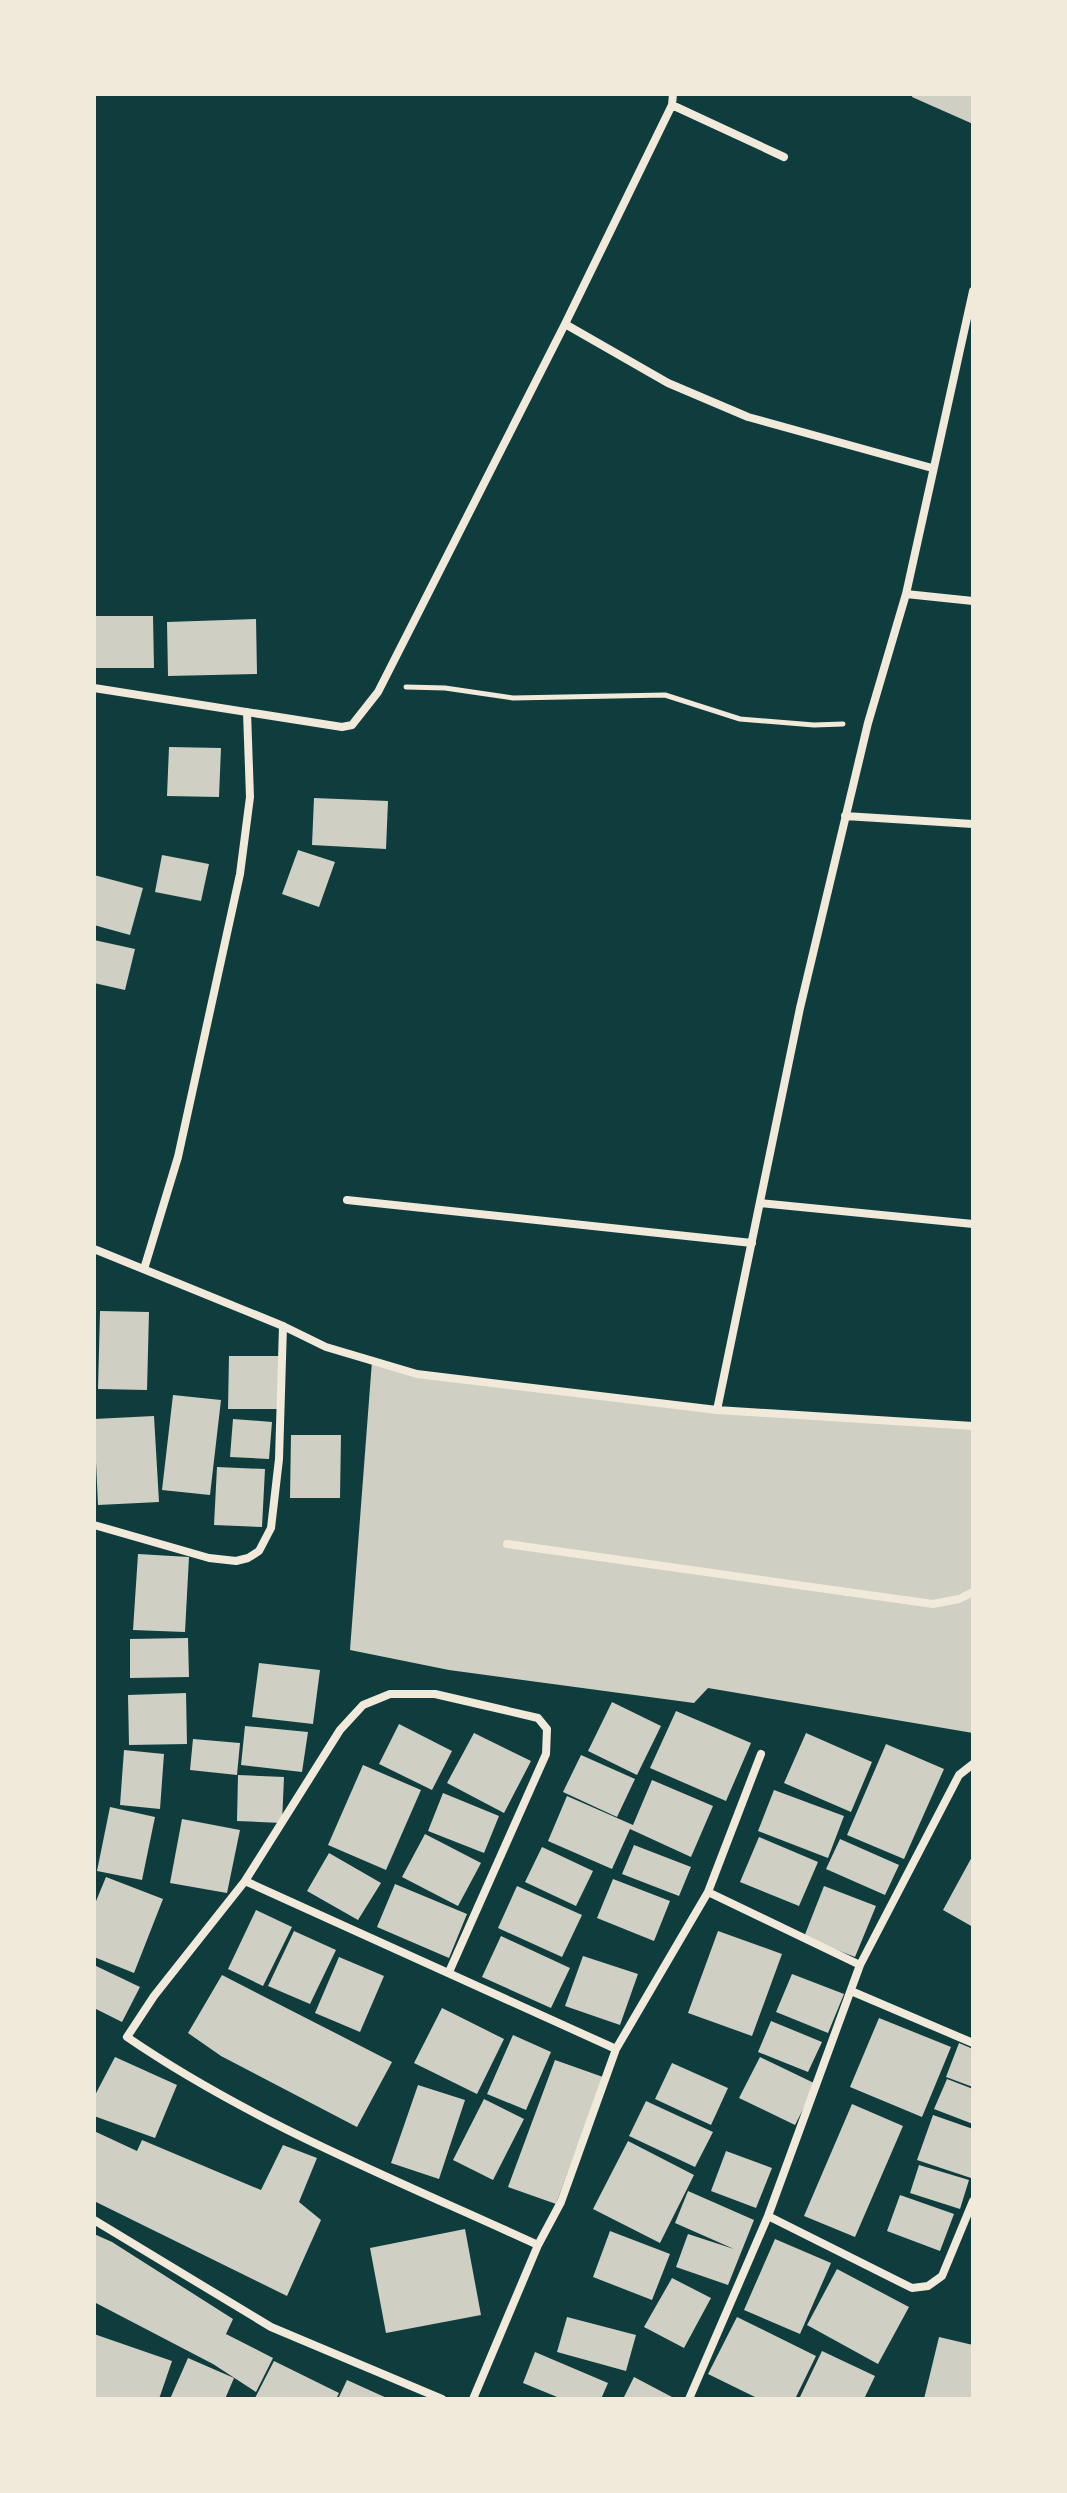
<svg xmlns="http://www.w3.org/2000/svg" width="1067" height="2493" viewBox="0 0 1067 2493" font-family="Ubuntu,sans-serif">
<rect width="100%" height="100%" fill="#0f3d3e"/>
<path fill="#cfcfc3" d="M913,94H973V124L912,97Z
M95,616H153L154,668H95Z
M256,619L257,674L168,676L167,622Z
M169,747L221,748L219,797L167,796Z
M314,798L388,801L386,849L312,845Z
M298,850L335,862L319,907L282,894Z
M162,855L209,864L201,901L155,892Z
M94,875L143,888L130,935L94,925Z
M94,940L135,949L125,990L94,983Z
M100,1311L149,1312L147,1390L98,1389Z
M229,1356H279L278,1409H228Z
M372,1361L417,1374L717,1410L973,1427V1733L708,1688L694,1703L449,1670L350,1650Z
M173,1395L221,1400L210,1495L162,1490Z
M154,1416L159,1502L98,1505L94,1419Z
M233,1419L272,1422L269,1459L230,1457Z
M291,1435H341L340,1498H290Z
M217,1467L265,1469L262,1527L214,1525Z
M138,1554L189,1557L185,1632L133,1630Z
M188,1638L189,1677L130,1678V1639Z
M259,1663L320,1670L313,1724L252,1717Z
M186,1693L187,1744L129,1745L128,1695Z
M612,1702L661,1726L637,1775L588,1751Z
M676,1711L751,1743L726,1801L650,1768Z
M399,1724L452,1751L432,1790L379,1764Z
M245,1726L308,1732L302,1772L241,1765Z
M474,1733L531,1761L504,1813L447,1783Z
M806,1733L872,1762L851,1812L784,1783Z
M193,1739L240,1743L237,1775L190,1770Z
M886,1744L944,1769L904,1859L847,1835Z
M124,1750L164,1754L160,1809L120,1805Z
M581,1755L635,1779L617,1817L563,1792Z
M363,1765L421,1790L386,1870L328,1845Z
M238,1775L284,1777L282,1823L237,1821Z
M652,1780L713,1806L691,1857L630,1829L612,1869L548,1841L567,1796L633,1825Z
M774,1790L844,1816L828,1858L758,1831Z
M443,1793L499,1816L484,1853L428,1831Z
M110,1807L155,1817L142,1880L97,1871Z
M182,1819L240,1830L227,1893L170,1883Z
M425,1834L481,1863L458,1906L402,1877Z
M759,1837L818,1862L799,1906L740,1882Z
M840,1839L899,1865L885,1895L826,1869Z
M634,1845L691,1867L679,1896L622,1874Z
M542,1847L593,1871L576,1906L525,1882Z
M329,1853L381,1883L358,1920L307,1891Z
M973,1855V1927L943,1910Z
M106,1877L163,1899L134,1973L94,1957V1906Z
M613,1879L670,1901L654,1941L597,1918Z
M395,1884L467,1914L449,1958L377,1927Z
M517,1886L582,1915L562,1957L498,1928Z
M824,1886L876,1906L855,1957L804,1937Z
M256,1910L292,1927L263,1986L228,1969Z
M294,1931L336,1950L310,2004L268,1986Z
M718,1931L782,1954L752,2036L688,2013Z
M501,1936L570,1968L551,2008L482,1977Z
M583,1956L638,1974L620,2025L565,2006Z
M339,1957L384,1976L360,2032L315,2013Z
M94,1965L140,1987L122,2022L94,2008Z
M792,1974L844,1994L828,2033L776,2012Z
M222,1975L392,2062L357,2127L221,2056L188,2033Z
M442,2008L504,2039L477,2094L414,2063Z
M879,2018L951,2047L922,2117L850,2087Z
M771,2021L822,2042L808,2072L758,2052Z
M513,2035L551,2052L526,2110L487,2094Z
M959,2043L973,2049V2087L946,2077Z
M115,2057L177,2085L155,2138L94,2116V2097Z
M760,2057L816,2084L795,2125L739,2098Z
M555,2060L603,2077L556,2204L508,2187Z
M672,2063L728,2088L711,2125L655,2099Z
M947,2079L973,2089V2124L934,2109Z
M418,2085L465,2100L439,2179L391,2163Z
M484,2099L524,2119L493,2180L453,2160Z
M646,2101L713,2132L695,2167L629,2136Z
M852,2104L903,2126L855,2237L804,2216Z
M933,2115L973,2129V2172L971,2178L917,2160Z
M94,2131L137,2151L142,2140L261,2190L283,2145L317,2158L299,2202L321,2220L287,2296L94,2201Z
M628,2141L694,2175L660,2243L593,2209Z
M726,2151L772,2168L756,2208L711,2191Z
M919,2165L969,2180L960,2209L910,2193Z
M688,2191L754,2220L728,2285L676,2267L688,2234L734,2249L675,2223Z
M900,2195L954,2214L940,2251L887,2231Z
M465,2229L481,2315L386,2333L370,2248Z
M610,2231L670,2254L652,2300L593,2277Z
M94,2234L112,2242L233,2319L226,2334L273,2358L256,2392L213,2364L94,2302Z
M775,2239L831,2263L800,2334L744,2310Z
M837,2269L909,2307L878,2364L807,2325Z
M672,2278L711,2298L684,2348L644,2327Z
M567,2317L636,2335L626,2371L557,2352Z
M737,2317L816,2356L795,2399H759L708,2374Z
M94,2334L172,2361L159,2399H94Z
M939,2337L973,2345V2399H924Z
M822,2351L875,2376L864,2399H799Z
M535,2352L608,2383L601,2399H562L523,2383Z
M188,2358L234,2378L225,2399H170Z
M274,2361L339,2393L336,2399L255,2398Z
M634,2377L672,2397L671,2399H623Z
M347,2380L389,2399H338Z"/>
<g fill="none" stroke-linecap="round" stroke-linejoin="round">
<path stroke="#f1e9da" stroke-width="5" d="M406,687L445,688L513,698L665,695L740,719L814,725L843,724"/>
<path stroke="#f1e9da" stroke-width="8" d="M672,105L784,157
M565,324L668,383L748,417L932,468
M906,594L973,601
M94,688L342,727L352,725L378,692L565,324L672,105L673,94
M845,816L973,824
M347,1200L752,1243
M760,1203L973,1224
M94,1249L283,1326L326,1347L417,1374L717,1410L973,1426
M144,1269L178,1157L240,874L250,797L247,712
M717,1410L800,1008L868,723L906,594L973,291
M94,1525L209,1558L236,1561L248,1558L259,1551L271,1528L279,1459L283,1326
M507,1544L933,1604L959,1599L973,1592
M245,1881L616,2049
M708,1892L860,1965
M449,1972L546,1754L547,1729L538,1718L435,1694H390L363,1705L340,1730L245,1881L154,1996L127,2037C254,2124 399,2181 538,2245
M851,1991L973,2043
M768,2216L912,2288L928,2286L942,2276L973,2201
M94,2220L271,2327L442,2399
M473,2399L538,2245L561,2202L616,2049L708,1892L761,1754
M689,2399L768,2216L860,1965L959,1775L973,1764"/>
</g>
<rect width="1067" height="2493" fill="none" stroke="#f1e9da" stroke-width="192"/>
</svg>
